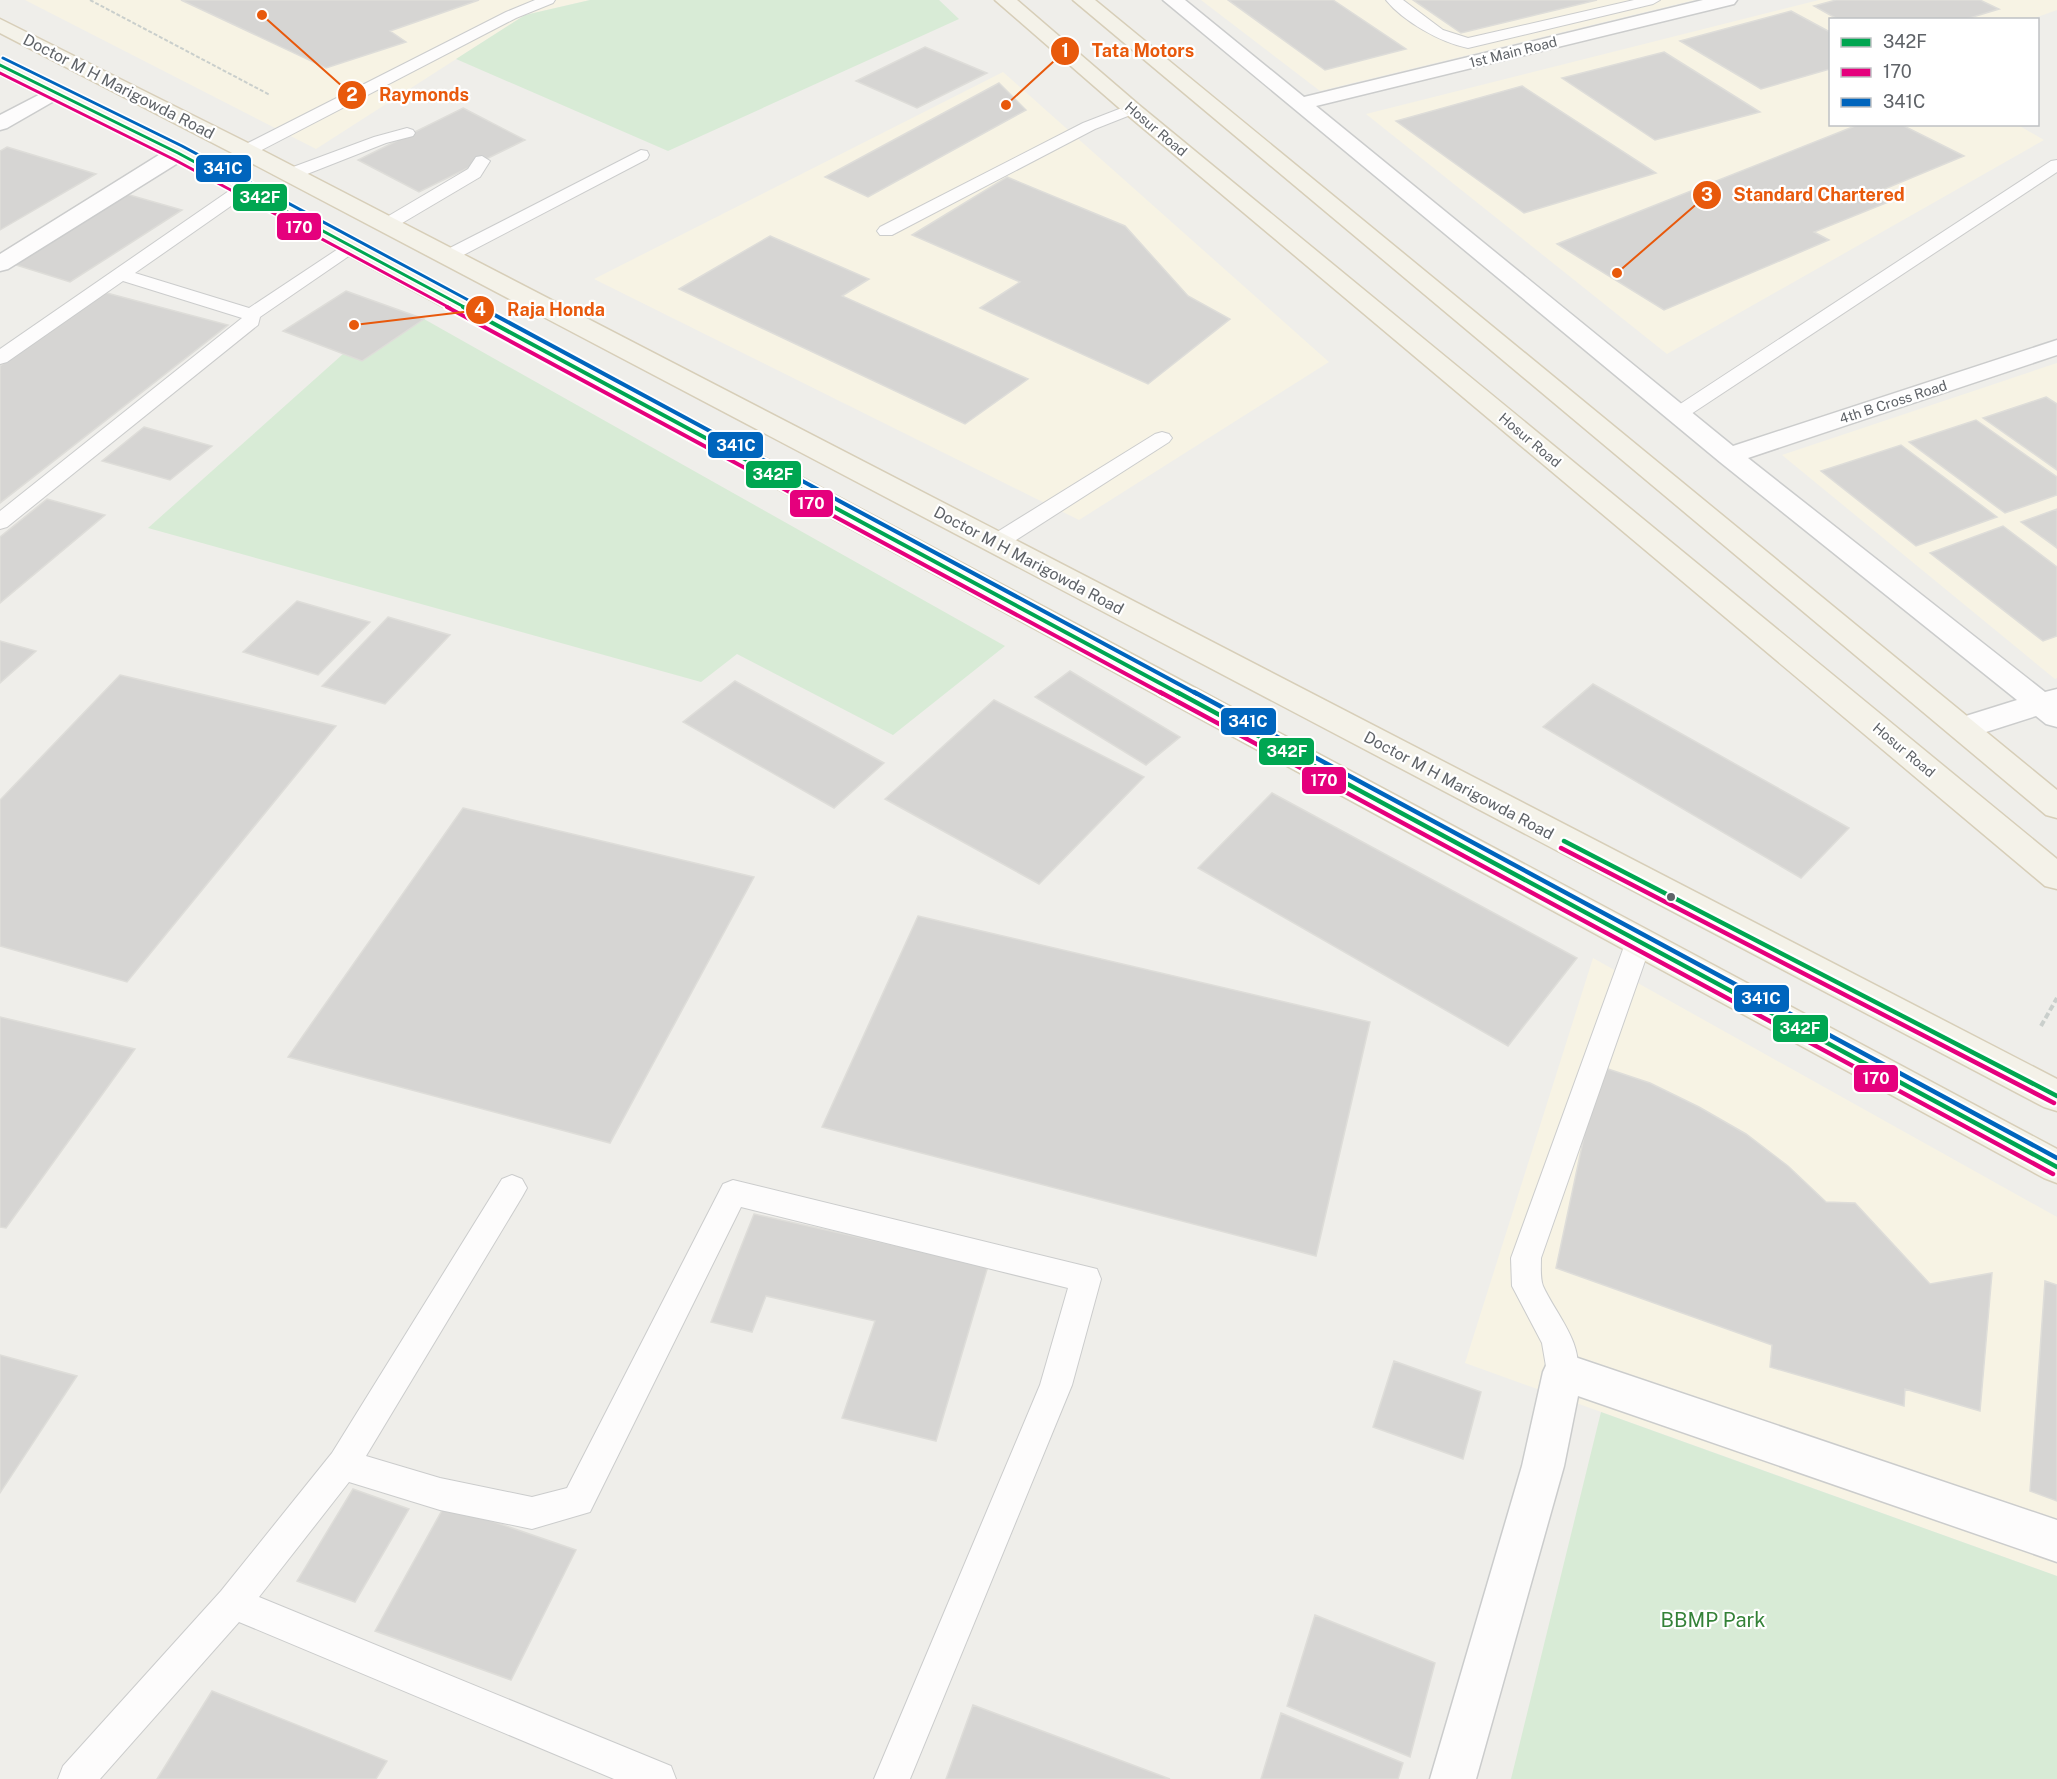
<svg xmlns="http://www.w3.org/2000/svg" width="2057" height="1779" viewBox="0 0 2057 1779" font-family="'Public Sans',sans-serif">
<rect width="100%" height="100%" fill="#efeeea"/>
<path fill="#f7f3e4" d="M25,0H590L525,15L316,149Z
M1201,0H1695L1320,91Z
M1819,0H2057V10L2032,19L1830,20V124L2018,125L2044,140L1667,354L1366,114Z
M1003,72L1329,362L1079,520L594,279Z
M2057,363V678L2055,679L1782,455Z
M1593,958L2057,1217V1576L1465,1363Z"/>
<path fill="#d8ebd6" d="M590,0H939L959,19L668,151L456,59L525,15Z
M424,319L1005,646L893,735L737,654L701,682L148,528L343,354L362,361Z
M1601,1412L2057,1576V1779H1511Z"/>
<path fill="#d6d5d3" stroke="#deddd9" stroke-width="1.5" d="M181,0H479L390,31L406,42L326,68Z
M1228,0H1333L1406,49L1325,70Z
M1413,0H1597L1461,33Z
M1836,0H1980L1999,9L1963,20H1839L1814,6Z
M1791,11L1830,32V69L1761,89L1680,41Z
M925,47L987,73L917,108L856,81Z
M1664,52L1760,112L1655,140L1562,78Z
M999,83L1026,110L868,197L825,177Z
M1522,86L1656,173L1524,213L1396,121Z
M463,108L525,140L419,192L358,160Z
M1860,124H1900L1964,156L1870,195L1886,203L1814,232L1829,240L1664,310L1557,244Z
M7,147L96,174L0,230V151Z
M1007,177L1125,226L1188,296L1230,319L1148,384L980,308L1020,282L912,235Z
M126,194L182,210L70,282L13,264Z
M770,236L869,279L842,296L1028,379L965,424L679,289Z
M346,291L424,319L362,361L283,331Z
M103,292L228,325L0,503V366Z
M2046,397L2057,404V470L1983,418Z
M1976,420L2057,477V495L2005,513L1909,442Z
M144,427L212,446L170,480L102,461Z
M1901,445L1997,517L1916,546L1821,471Z
M47,499L105,515L0,603V537Z
M2057,509V548L2021,522Z
M2003,526L2057,567V636L2043,641L1930,553Z
M297,601L370,622L318,675L243,652Z
M388,617L450,635L385,704L322,686Z
M0,641L36,651L0,683Z
M1070,671L1180,737L1146,765L1035,697Z
M120,675L336,726L127,982L0,946V800Z
M735,681L884,763L834,808L683,722Z
M1593,684L1849,828L1801,878L1543,727Z
M994,700L1144,777L1039,884L885,799Z
M1272,793L1577,958L1508,1046L1198,868Z
M463,808L754,877L610,1143L288,1057Z
M918,916L1370,1022L1316,1256L822,1127Z
M0,1017L135,1049L6,1228L0,1227Z
M1599,1066L1650,1083L1699,1107L1746,1134L1788,1166L1826,1202L1855,1203L1930,1284L1992,1273L1980,1411L1905,1389L1904,1406L1770,1367L1772,1345L1556,1268Z
M754,1214L988,1266L936,1441L842,1418L875,1321L766,1296L752,1332L711,1322Z
M2045,1281L2057,1285V1501L2030,1491Z
M0,1355L77,1376L0,1493Z
M1394,1361L1481,1392L1463,1459L1373,1427Z
M353,1489L409,1509L355,1602L297,1581Z
M445,1505L576,1550L511,1680L375,1631Z
M1315,1615L1435,1663L1410,1757L1287,1706Z
M212,1691L387,1761L376,1779H157Z
M973,1705L1170,1779H946Z
M1281,1713L1403,1763L1398,1779H1261Z"/>
<g fill="none" stroke-linecap="round" stroke-linejoin="round">
<defs>
<path id="service" d="M535,0H555L553,3L516,18L252,155L246,156L238,151L240,147L506,12Z
M1386,0H1403L1443,30L1468,38L1634,0H1660L1653,4L1468,48C1441,43 1403,21 1386,0Z
M1132,104L1138,106L1140,109L1138,112L1095,129L892,235H880L877,231L880,227L1083,123Z
M407,128L413,130L415,133L413,136L386,143L297,178L291,179L283,174L285,170L374,137Z
M641,150L647,151L649,155L647,159L452,261H440L437,257L440,253Z
M482,156L490,161L480,177L392,229H380L377,225L380,221L468,169L476,157Z
M2057,160V172L1685,418H1671L1668,414L1671,410L2051,161Z
M245,183L251,184L254,188L251,192L135,273L249,308L347,243H359L362,247L260,317L258,325L7,527L0,529V511L242,318L123,281L7,362L0,364V349L239,184Z
M1162,432L1169,434L1172,438L1169,442L1005,547L997,549L989,547L986,542L989,537L1155,434Z
M1639,931L1648,934L1652,941L1541,1258C1541,1267 1540,1278 1543,1286C1556,1315 1589,1349 1574,1382L1563,1387L1552,1382L1547,1372L1542,1343L1512,1286L1511,1258L1626,941L1630,934Z
M512,1175L522,1179L527,1188L522,1197L366,1456L440,1478L532,1497L567,1488L723,1184L733,1180L1097,1269L1101,1279L1072,1385L910,1779H874L1040,1385L1068,1288L741,1207L590,1512L532,1529L440,1510L349,1482L259,1597L671,1766L676,1779H614L239,1622L100,1779H58L63,1766L221,1591L332,1453L502,1179Z"/>
<path id="minor" d="M54,87L61,89L64,93L61,97L7,128L0,130V115Z
M178,147L186,148L189,153L186,158L8,269L0,271V254L170,148Z
M1563,1353L2057,1520V1562L1578,1396L1564,1466L1476,1779H1430L1522,1466L1543,1372L1549,1359Z"/>
<path id="tertiary" d="M1163,0H1185L1304,97L1703,0H1737L1734,4L1316,106L1733,446L2057,340V355L1748,458L2045,692L2057,689V727L2046,724L2036,716L1964,739L1953,736L1949,728L1953,720L2017,700L1720,462Z"/>
<path id="primary" d="M995,0H1017L1139,105L2057,859V889L2045,886L1125,113Z
M1073,0H1095L2057,790V818L2046,815Z
M0,19L254,146L2057,1079V1111L2044,1107L238,156L0,33Z
M0,59L186,148L2057,1149V1183L2044,1178L170,158L0,73Z"/>
</defs>
<use href="#service" stroke="#cbcccc" stroke-width="2"/>
<use href="#minor" stroke="#cbcccc" stroke-width="3"/>
<use href="#tertiary" stroke="#cbcccc" stroke-width="3"/>
<use href="#primary" stroke="#d7ceb8" stroke-width="3"/>
<path stroke="#cacfcc" stroke-width="2" stroke-dasharray="4 2" stroke-linecap="butt" d="M90,0L270,95"/>
<path stroke="#cacfcc" stroke-width="4" stroke-dasharray="6 3" stroke-linecap="butt" d="M2041,1026L2057,998"/>
<use href="#service" fill="#fdfcfc" fill-rule="evenodd"/>
<use href="#minor" fill="#fdfcfc" fill-rule="evenodd"/>
<use href="#tertiary" fill="#fdfcfc" fill-rule="evenodd"/>
<use href="#primary" fill="#f4f2e9" fill-rule="evenodd"/>
<defs>
<path id="bus-1-far2" d="M0,65L178,153L466,308"/>
<path id="bus-1-far1" d="M463,307L1180,694"/>
<path id="bus-1" d="M1177,692L2057,1167
M1564,841L2057,1096"/>
<path id="bus-2-far2" d="M0,73L175,160L450,308"/>
<path id="bus-2-far1" d="M447,307L1163,694"/>
<path id="bus-2" d="M1160,692L2053,1174
M1561,848L2054,1103"/>
<path id="bus-3-far2" d="M3,58L182,146L483,308"/>
<path id="bus-3-far1" d="M480,307L1197,694"/>
<path id="bus-3" d="M1194,692L2057,1158"/>
</defs>
<use href="#bus-1-far2" stroke="#fff" stroke-width="6"/>
<use href="#bus-1-far1" stroke="#fff" stroke-width="8"/>
<use href="#bus-1" stroke="#fff" stroke-width="9"/>
<use href="#bus-2-far2" stroke="#fff" stroke-width="6"/>
<use href="#bus-2-far1" stroke="#fff" stroke-width="8"/>
<use href="#bus-2" stroke="#fff" stroke-width="9"/>
<use href="#bus-3-far2" stroke="#fff" stroke-width="6"/>
<use href="#bus-3-far1" stroke="#fff" stroke-width="8"/>
<use href="#bus-3" stroke="#fff" stroke-width="9"/>
<use href="#bus-1-far2" stroke="#00a651" stroke-width="3"/>
<use href="#bus-1-far1" stroke="#00a651" stroke-width="4"/>
<use href="#bus-1" stroke="#00a651" stroke-width="4.5"/>
<use href="#bus-2-far2" stroke="#e5007d" stroke-width="3"/>
<use href="#bus-2-far1" stroke="#e5007d" stroke-width="4"/>
<use href="#bus-2" stroke="#e5007d" stroke-width="4.5"/>
<use href="#bus-3-far2" stroke="#0065bd" stroke-width="3"/>
<use href="#bus-3-far1" stroke="#0065bd" stroke-width="4"/>
<use href="#bus-3" stroke="#0065bd" stroke-width="4.5"/>
</g>
<circle fill="#5f6368" stroke="#fff" stroke-width="2" cx="1671" cy="897" r="5"/>
<g text-anchor="middle" stroke-width="4.5" stroke-linejoin="round" paint-order="stroke">
<g font-size="14" fill="#5f6368" stroke="#fff">
<text transform="translate(1513 52) rotate(-14)" y="5">1st Main Road</text>
<text transform="translate(1156 129) rotate(40)" y="5">Hosur Road</text>
<text transform="translate(1893 402) rotate(-18)" y="5">4th B Cross Road</text>
<text transform="translate(1530 440) rotate(40)" y="5">Hosur Road</text>
<text transform="translate(1904 750) rotate(40)" y="5">Hosur Road</text>
</g>
<g font-size="16" fill="#5f6368" stroke="#fff">
<text transform="translate(119 86) rotate(27)" y="6">Doctor M H Marigowda Road</text>
<text transform="translate(1029 560) rotate(28)" y="6">Doctor M H Marigowda Road</text>
<text transform="translate(1459 785) rotate(28)" y="6">Doctor M H Marigowda Road</text>
</g>
<g font-size="20" fill="#348238" stroke="#fff">
<text x="1713" y="1627">BBMP Park</text>
</g>
</g>
<path fill="none" stroke="#e8590c" stroke-width="2" d="M1006 105L1065 51M262 15L352 95M1617 273L1707 195M354 325L480 310"/>
<g fill="#e8590c" stroke="#fff" stroke-width="2">
<circle cx="1006" cy="105" r="6"/>
<circle cx="262" cy="15" r="6"/>
<circle cx="1617" cy="273" r="6"/>
<circle cx="354" cy="325" r="6"/>
<circle cx="1065" cy="51" r="15"/>
<circle cx="352" cy="95" r="15"/>
<circle cx="1707" cy="195" r="15"/>
<circle cx="480" cy="310" r="15"/>
</g>
<g font-size="18" text-anchor="middle" font-weight="bold" fill="#fff">
<text x="1065" y="57">1</text>
<text x="352" y="101">2</text>
<text x="1707" y="201">3</text>
<text x="480" y="316">4</text>
</g>
<g font-size="18" text-anchor="middle" font-weight="bold" fill="#e8590c" stroke="#fff" stroke-width="4.5" stroke-linejoin="round" paint-order="stroke">
<text x="1143" y="57">Tata Motors</text>
<text x="424" y="101">Raymonds</text>
<text x="1819" y="201">Standard Chartered</text>
<text x="556" y="316">Raja Honda</text>
</g>
<g stroke="#fff" stroke-width="2">
<rect x="195" y="154" width="57" height="29" rx="6" fill="#0065bd"/>
<rect x="232" y="183" width="56" height="29" rx="6" fill="#00a651"/>
<rect x="276" y="212" width="46" height="29" rx="6" fill="#e5007d"/>
<rect x="707" y="431" width="57" height="28" rx="6" fill="#0065bd"/>
<rect x="745" y="460" width="57" height="29" rx="6" fill="#00a651"/>
<rect x="789" y="489" width="45" height="29" rx="6" fill="#e5007d"/>
<rect x="1220" y="707" width="57" height="29" rx="6" fill="#0065bd"/>
<rect x="1258" y="737" width="57" height="29" rx="6" fill="#00a651"/>
<rect x="1301" y="766" width="46" height="29" rx="6" fill="#e5007d"/>
<rect x="1733" y="984" width="57" height="29" rx="6" fill="#0065bd"/>
<rect x="1772" y="1014" width="57" height="29" rx="6" fill="#00a651"/>
<rect x="1853" y="1064" width="46" height="29" rx="6" fill="#e5007d"/>
</g>
<g font-size="16" text-anchor="middle" font-weight="bold" fill="#fff">
<text x="223" y="174">341C</text>
<text x="260" y="203">342F</text>
<text x="299" y="233">170</text>
<text x="736" y="451">341C</text>
<text x="773" y="480">342F</text>
<text x="811" y="509">170</text>
<text x="1248" y="727">341C</text>
<text x="1287" y="757">342F</text>
<text x="1324" y="786">170</text>
<text x="1761" y="1004">341C</text>
<text x="1800" y="1034">342F</text>
<text x="1876" y="1084">170</text>
</g>
<rect x="1829" y="18" width="210" height="108" fill="#ffffff" stroke="#bfc1c3" stroke-width="1.5"/>
<rect x="1841" y="38" width="30" height="9" fill="#00a651" stroke="#bfc1c3" stroke-width="1.5"/>
<text x="1883" y="48" font-size="18" fill="#5f6368">342F</text>
<rect x="1841" y="68" width="30" height="9" fill="#e5007d" stroke="#bfc1c3" stroke-width="1.5"/>
<text x="1883" y="78" font-size="18" fill="#5f6368">170</text>
<rect x="1841" y="98" width="30" height="9" fill="#0065bd" stroke="#bfc1c3" stroke-width="1.5"/>
<text x="1883" y="108" font-size="18" fill="#5f6368">341C</text>
</svg>
